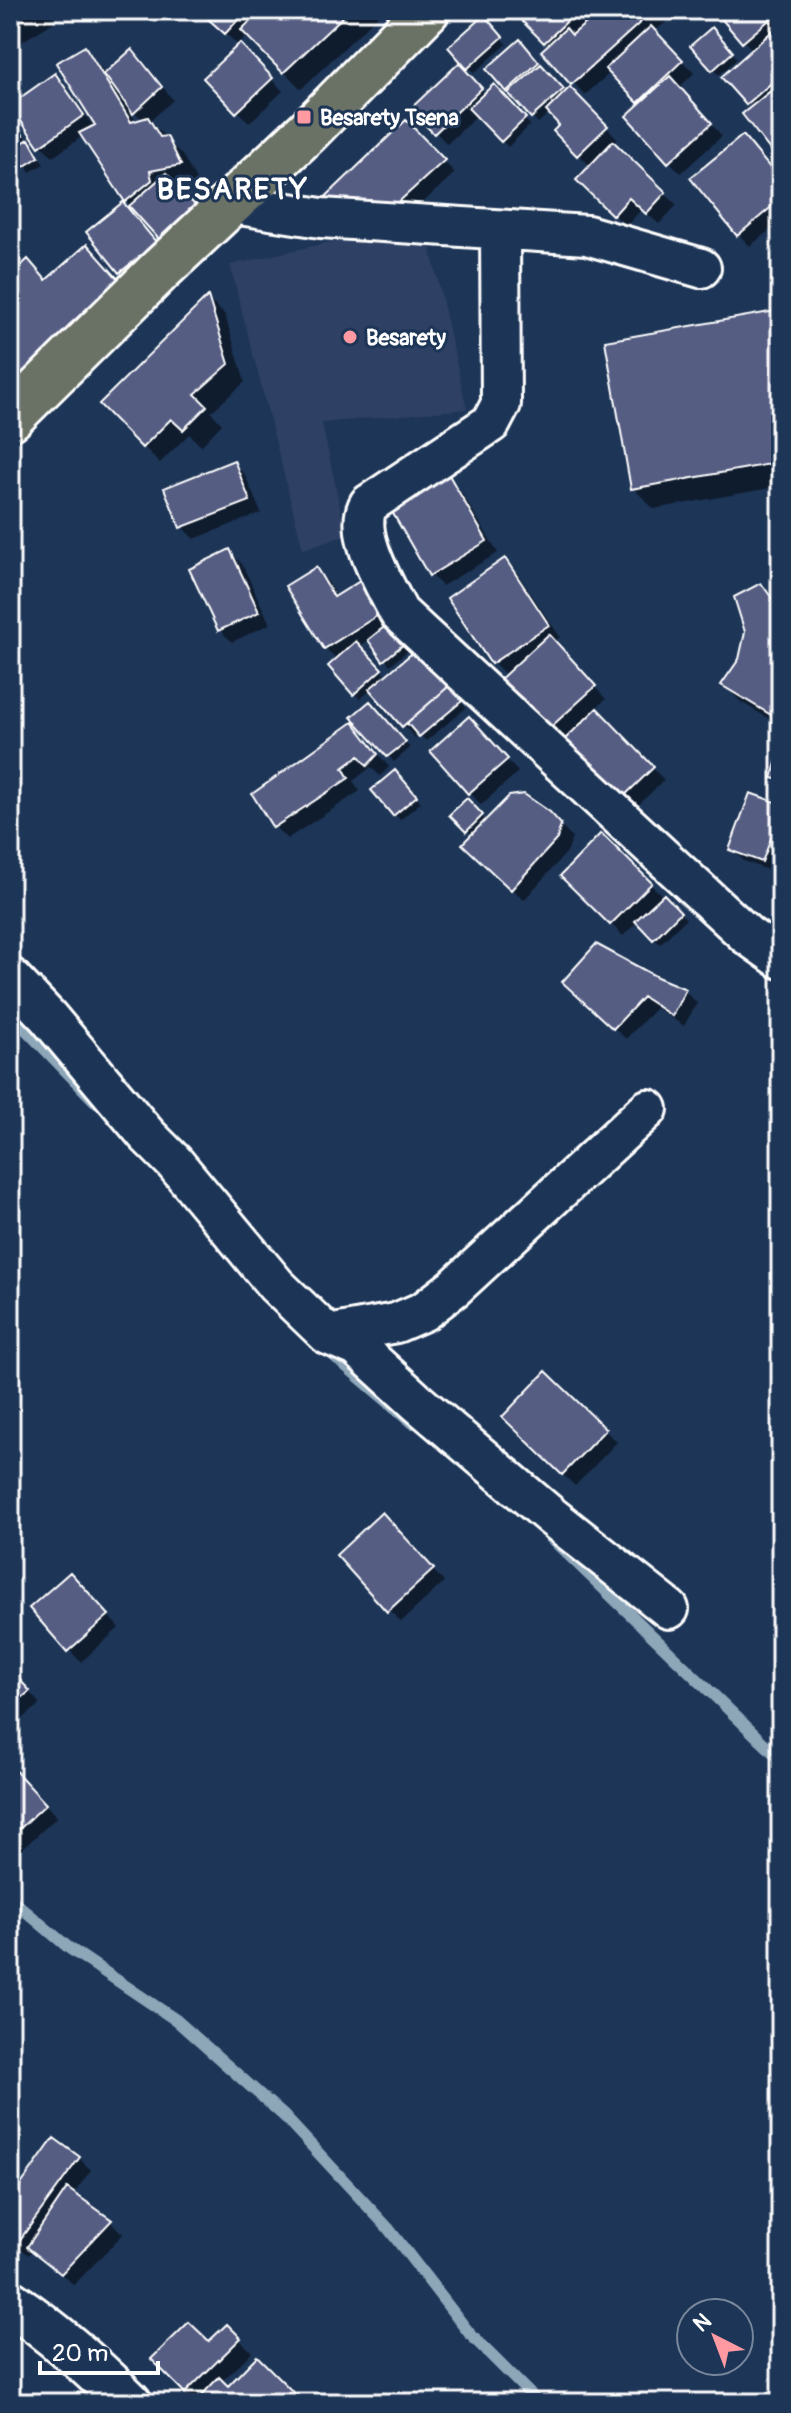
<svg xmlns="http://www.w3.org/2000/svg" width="791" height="2413" viewBox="0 0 791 2413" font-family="Pangolin,sans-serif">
<rect width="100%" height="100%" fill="#1d3557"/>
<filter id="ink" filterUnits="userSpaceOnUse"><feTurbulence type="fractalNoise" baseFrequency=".0125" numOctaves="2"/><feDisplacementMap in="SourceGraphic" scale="16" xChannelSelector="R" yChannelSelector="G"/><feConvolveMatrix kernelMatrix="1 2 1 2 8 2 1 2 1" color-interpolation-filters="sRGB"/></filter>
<g filter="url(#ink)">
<path fill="#2e4164" d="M353,237L429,242L467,409L322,423L346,535L303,549L230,265Z"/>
<path fill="#0007" fill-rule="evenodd" d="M10,10H56L58,14L51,18L54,22L10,49Z
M200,10H384L301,89L248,34L239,44L283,91L249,123L206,78L239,46Z
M514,10H664L671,18L654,32L694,73L679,88L722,136L681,173L669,161L642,105L611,72L585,95L544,51L549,46Z
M717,10H781V96L779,98L781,100V161L753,108L724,77L753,51Z
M484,18L507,44L474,73L451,48Z
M718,35L737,59L719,75L713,69Z
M84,48L106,74L132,51L144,63L173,100L150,121L183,156L197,182L177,186L135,210L126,201L83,136L53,157L41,145L55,76L67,88L96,130ZM128,106L143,120L136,122Z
M525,48L566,94L570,90L618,139L613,144L677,205L659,224L642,209L626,226L578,180L591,167L555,131L562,125L550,112L538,123L507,90Z
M459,66L486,94L494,87L530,125L508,147L478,115L447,144L413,109Z
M10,106L28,142L34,147L44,164L30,172L14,148H10Z
M406,122L455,173L406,218L328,220Z
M781,181V221L750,246L738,234Z
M123,204L167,256L133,284L89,232Z
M87,246L135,298L10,373V278L47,282Z
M208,299L225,315L245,382L211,412L222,424L201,446L189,434L160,463L101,404Z
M781,312V486L654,509L633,488Z
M233,463L245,475L261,513L194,539L182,527Z
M448,478L460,490L498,553L442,586L430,574Z
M230,552L242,564L270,624L232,642L220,630Z
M505,561L517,573L560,637L553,642L606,699L595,709L664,780L633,810L563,739L556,745L507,676L493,662Z
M316,570L328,582L337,598L368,579L414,646L390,665L370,640L359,646L387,677L429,663L466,708L426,741L419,734L415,738L372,689L360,699L331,667L338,660L325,648Z
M760,585L777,602L781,600V726L741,702L724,685L740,660Z
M376,709L410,748L394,762L354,717Z
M353,725L389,767L380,776L371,767L353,781L360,791L287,839L275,827Z
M481,731L518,772L481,805L433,751Z
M400,778L421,802L400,820L395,814Z
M467,801L487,821L549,813L572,838L568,851L524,900L477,856L473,836L452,815Z
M781,806V856L775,873L744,861L732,849Z
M601,836L686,919L660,944L638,921L623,936L563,876Z
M685,991L697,1003L684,1026L656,1008L626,1039L577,993Z
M546,1374L617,1442L575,1486L504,1417Z
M394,1527L444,1582L401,1622L338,1555Z
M82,1586L119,1628L81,1662L69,1650Z
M10,1670L40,1704L10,1730Z
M10,1766L57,1817L19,1852L10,1844Z
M79,2158L91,2170L73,2195L111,2222L123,2234L74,2285L33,2250L29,2255L10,2241V2203Z
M227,2327L252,2352L221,2382L228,2389L301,2403H197L154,2359L209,2344Z"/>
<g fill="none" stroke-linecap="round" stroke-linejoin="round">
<path stroke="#8da6b8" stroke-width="12" d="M10,1013L96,1102
M327,1350L413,1423
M550,1537L781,1760
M10,1898L69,1948L176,2020L284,2116L388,2228L470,2334L539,2403"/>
</g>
<path fill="#565d83" stroke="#fff" stroke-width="2" d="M198,10H247L225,34Z
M262,10H350L283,73L241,30Z
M511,10H579L544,43Z
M601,10H654L571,85L541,51L566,28L572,35Z
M714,10H781L742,43Z
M484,15L503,37L467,69L448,47Z
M651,26L683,60L638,103L605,69Z
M778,26L781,29V85L776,79L746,105L721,77Z
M712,27L733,52L712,71L690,46Z
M520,39L539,62L506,92L486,69Z
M240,43L273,78L236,113L203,78Z
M85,46L131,122L148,117L160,137L167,136L181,165L150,171L152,180L125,202L79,133L95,125L56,63Z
M132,49L162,87L133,114L104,74Z
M459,63L482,88L434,134L410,109Z
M541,64L564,89L531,118L508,93Z
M55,73L84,115L39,147L10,105Z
M670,76L712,123L668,163L626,116Z
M494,84L526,118L501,142L468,108Z
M570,87L608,126L577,156L553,131L559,125L546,111Z
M773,89L781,99V164L742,114Z
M10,109L23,135L10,142Z
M406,120L445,160L393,207L314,208Z
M743,135L781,181V199L737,236L690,178Z
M29,139L39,157L23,167L12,149Z
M613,141L666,192L646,214L629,198L613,216L576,180Z
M166,173L202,213L165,246L129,206Z
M123,202L157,243L119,273L86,232Z
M87,244L119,280L69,325L74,331L16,383L10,376V276L28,259L46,280Z
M208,296L229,364L195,394L207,406L183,430L171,419L142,448L99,404Z
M781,310V462L631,489L605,341Z
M234,460L250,501L180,528L164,488Z
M449,475L487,541L429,576L391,510Z
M230,549L259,612L218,631L189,569Z
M505,558L549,625L491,664L447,598Z
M316,567L334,597L368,576L388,609L324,649L285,586Z
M761,583L774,601L781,598V721L721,685L739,659L745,632L734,597Z
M394,619L410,639L383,661L368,640Z
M549,634L596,686L543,734L496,683Z
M356,641L382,669L353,695L328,666Z
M417,649L449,686L402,727L369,689Z
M449,686L462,701L419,737L407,723Z
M370,701L406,742L387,757L351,717Z
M597,708L654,767L620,800L563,741Z
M469,716L508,759L468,794L430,751Z
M353,722L378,754L367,766L359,756L343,768L349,778L273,828L252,794Z
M781,744V780L772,778Z
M395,770L417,796L393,816L371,790Z
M750,793L781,804V813L762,862L729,850Z
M524,794L550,812L561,824L557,839L511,890L462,844L509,796Z
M467,798L483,815L466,832L449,815Z
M601,833L652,883L610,925L560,876Z
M664,894L681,912L653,940L635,921Z
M596,944L657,977L686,989L672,1016L643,997L613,1029L562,982Z
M546,1371L606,1429L562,1475L502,1417Z
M382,1512L434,1569L387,1612L336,1555Z
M70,1572L109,1615L67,1652L29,1608Z
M10,1669L30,1691L10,1708Z
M10,1765L46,1804L10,1838Z
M54,2138L80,2157L16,2245L10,2240V2200Z
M67,2188L112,2220L61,2274L27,2247Z
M189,2322L209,2341L227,2324L241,2338L185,2393L151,2359Z
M257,2356L303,2402L301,2403H194L219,2377L228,2386Z"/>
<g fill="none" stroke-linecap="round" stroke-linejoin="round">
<defs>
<path id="street" d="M233,204L321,218L587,235L701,268
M500,230L501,404L491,423L369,504C352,532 386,587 399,613L747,935L781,959
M10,977L48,1017L147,1135L174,1162L276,1285L328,1335L357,1347L418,1403L551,1516L669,1609
M328,1335L396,1323L424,1311L454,1288L648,1109"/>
<path id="secondary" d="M10,2303C53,2331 92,2367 129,2403"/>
<path id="primary" d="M10,418L160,270L307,132L427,10"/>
</defs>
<use href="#street" stroke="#fff" stroke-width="44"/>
<use href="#secondary" stroke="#fff" stroke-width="50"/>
<use href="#primary" stroke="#fff" stroke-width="50"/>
<use href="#street" stroke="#1d3557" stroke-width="38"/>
<use href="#secondary" stroke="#1d3557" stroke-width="44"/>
<use href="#primary" stroke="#6a7165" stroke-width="44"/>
</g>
</g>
<g fill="#ff9aa2" stroke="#1d3557" stroke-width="3">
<rect x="296" y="109" width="16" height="16" rx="4"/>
<circle cx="350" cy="337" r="8"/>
</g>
<g text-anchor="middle" stroke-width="6" stroke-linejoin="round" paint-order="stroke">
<g font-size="22" font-weight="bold" fill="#fff" stroke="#1d3557" text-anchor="start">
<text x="320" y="125">Besarety Tsena</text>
<text x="366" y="345">Besarety</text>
</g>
<g font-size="30" font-weight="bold" letter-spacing="2" fill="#fff" stroke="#1d3557">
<text x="233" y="199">BESARETY</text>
</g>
</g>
<rect width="791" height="2413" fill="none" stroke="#1d3557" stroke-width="40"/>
<rect x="20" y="20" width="751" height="2373" fill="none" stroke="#fff" stroke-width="3" filter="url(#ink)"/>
<g transform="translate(715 2337) rotate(318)"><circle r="38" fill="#1d3557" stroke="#77869a" stroke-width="2"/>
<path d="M0-6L14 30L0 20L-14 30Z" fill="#ff9aa2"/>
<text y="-12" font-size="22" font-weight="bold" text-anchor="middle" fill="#ffffff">N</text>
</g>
<path d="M40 2361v12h118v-12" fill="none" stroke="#ffffff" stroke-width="4"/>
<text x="52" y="2361" font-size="24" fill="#ffffff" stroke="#1d3557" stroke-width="6" paint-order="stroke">20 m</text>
</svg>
